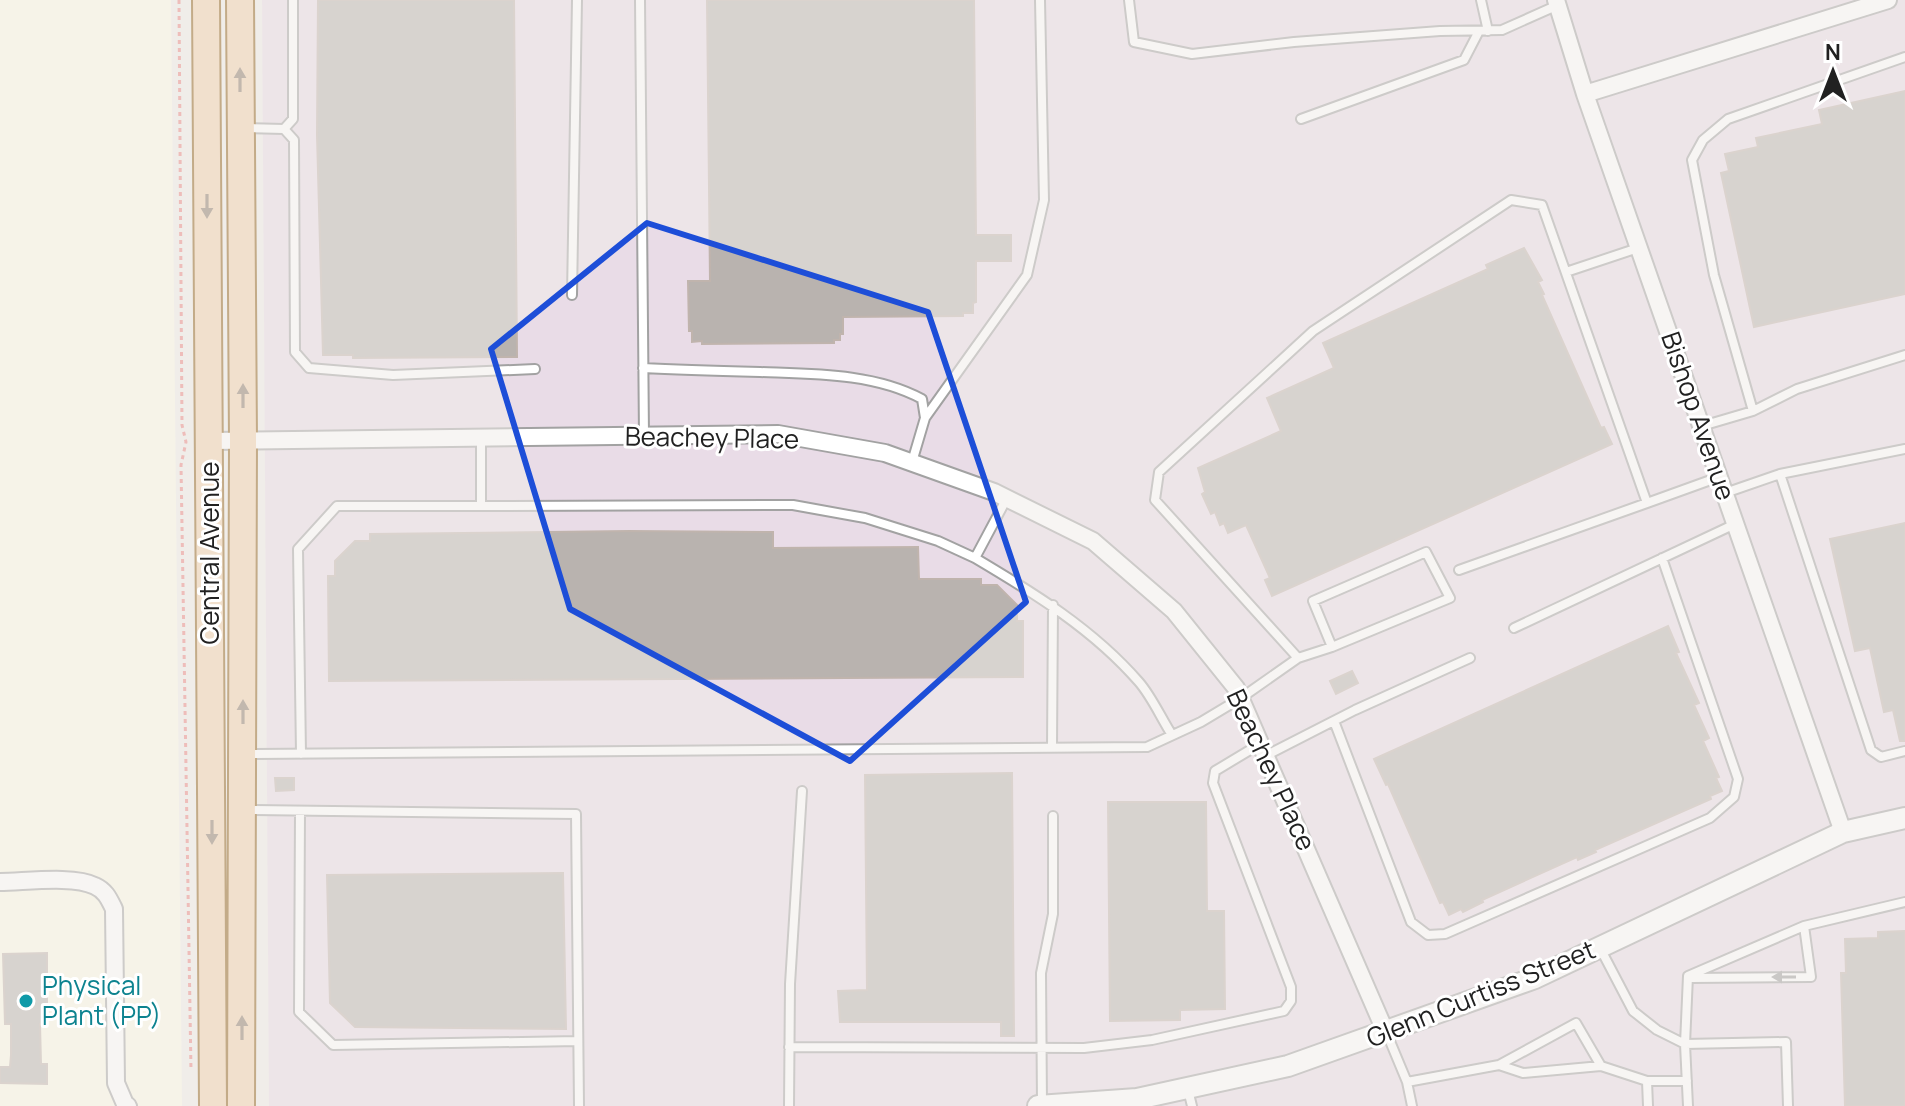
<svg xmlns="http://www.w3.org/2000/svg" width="1905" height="1106" viewBox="0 0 1905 1106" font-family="Manrope,sans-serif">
<rect width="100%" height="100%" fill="#f0ede9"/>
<path fill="#e9dce7" d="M262,0H1905V1106H269Z"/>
<path fill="#fcfbe6" d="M0,0H171L182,1106H0Z"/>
<path fill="#b9b3af" stroke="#c0b4ad" stroke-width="2" d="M318,0H514L517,357L353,358V355H323L317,135Z
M707,0H974L976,235H1011V261H976V302L973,303V313H963V316L843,317V334H840V340H834V343L702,344V341L692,342V331H689L688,281H710Z
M1905,91V294L1754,327L1721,173L1729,171L1725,154L1758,147L1756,138L1822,124L1819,110Z
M1524,248L1542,280L1538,282L1544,294L1542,295L1601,428L1604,427L1612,444L1272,596L1265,580L1270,578L1246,525L1228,533L1224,523L1220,525L1215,512L1211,514L1202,494L1205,492L1198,468L1281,431L1267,398L1334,368L1323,343L1488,269L1486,265Z
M1905,523V741H1900L1893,710L1884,712L1870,648L1855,651L1830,539Z
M629,531L773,532V548L918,547L919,579H981V585H997L1017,605V621H1023V677L329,681L328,576H335V561L355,541H370V534Z
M1668,626L1679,652L1676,653L1699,703L1694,705L1709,738L1703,741L1719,777L1716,778L1722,791L1710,796L1711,799L1595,850L1596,852L1578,860L1577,857L1482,900L1483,902L1463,912L1461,909L1449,915L1443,902L1440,903L1388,784L1386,785L1374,759Z
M1352,671L1358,683L1336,694L1330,681Z
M1012,773L1014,1036H1001V1022H840L838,991L867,990L865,775Z
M275,778H294V790L276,791Z
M1108,802H1206L1207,911H1224L1225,1009L1180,1010V1020L1110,1021Z
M563,873L566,1029L355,1027L330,1003L327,875Z
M1905,931V1106H1845L1841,973H1846L1845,939L1878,938V932Z
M47,953V1024H40L41,1064H47V1084L0,1083V1067H10L11,1055V1024H5L3,954Z"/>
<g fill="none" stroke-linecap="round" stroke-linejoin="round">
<defs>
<path id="service" d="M640,0L644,435
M1129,0L1134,42L1192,54L1294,42L1440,31L1502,30L1558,5
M1481,0L1488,31
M1301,119L1464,60L1479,31
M245,128L284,129L293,119V0
M284,129L294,140L295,352L309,368L393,375L535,369
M1566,272L1638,248
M572,295L577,0
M643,368C682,370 721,371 760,372C813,374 874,373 922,399L925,418
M1753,411L1714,275L1692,160L1703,140L1728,119L1905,57
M1702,426L1753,411L1797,389L1905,355
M912,462L925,418L1027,275L1044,200L1040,0
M1780,474L1905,449
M1725,493L1780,474L1871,750L1881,757L1905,751
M481,506L793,505L865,518L938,541L975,558L1007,498
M975,558C1034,593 1093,629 1139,682C1152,697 1161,718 1172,735
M1459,570L1647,503
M1514,628L1735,524
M1298,658L1332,647L1450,598L1426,552L1313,601L1332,647
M1334,721L1411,922L1428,935L1445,934L1710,818L1734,797L1738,779L1662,558
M1052,747L1053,605
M247,754L1147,747L1201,722L1241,698L1298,658L1155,500L1159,472L1313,331L1511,200L1542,205L1647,503L1719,477
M301,754L298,549L337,506H481V438
M1267,755L1355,710L1470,658
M245,810L576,814L579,1106
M300,811L299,1012L333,1045L578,1041
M1600,948L1633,1011L1657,1030L1685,1044L1688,1106
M1691,978L1811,977L1804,926
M1387,1034L1407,1082L1499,1065L1576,1023L1601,1066L1647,1081L1648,1106
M789,1047L1084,1048L1152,1040L1284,1011L1291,1001V987L1213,783L1215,771L1260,744
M1499,1065L1523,1073L1601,1066
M1647,1081H1687
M1407,1082L1412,1106
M1188,1090L1192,1106
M1042,1105L1041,973L1053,914V816
M789,1106L790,984L802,791
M1788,1106L1786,1042L1685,1044L1688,976L1804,926L1905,902"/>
<path id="minor" d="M1556,0L1585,94L1843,832
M1585,94L1888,0
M209,441L778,434L885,453L994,492L1093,541L1174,611L1236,688L1386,1033
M0,882C24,882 74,875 95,886C106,891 109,899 114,909L116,1083L125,1104L128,1106"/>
<path id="tertiary" d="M1038,1106L1137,1099L1288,1066L1535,978L1843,832L1905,818"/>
<path id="primary" d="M206,0L213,1106
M240,0L243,441L241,1106"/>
</defs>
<use href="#service" stroke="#a2a2a2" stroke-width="12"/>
<use href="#minor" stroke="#a2a2a2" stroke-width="20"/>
<use href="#tertiary" stroke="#a2a2a2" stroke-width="24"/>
<use href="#primary" stroke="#8c5c12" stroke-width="30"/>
<path stroke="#ea8480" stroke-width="3" stroke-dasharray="4 4" stroke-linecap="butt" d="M179,0L182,425L186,442L181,465L191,1071"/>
<use href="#service" stroke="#fff" stroke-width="8"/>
<use href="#minor" stroke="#fff" stroke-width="16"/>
<use href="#tertiary" stroke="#fff" stroke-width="20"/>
<use href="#primary" stroke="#f2d0ac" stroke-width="26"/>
</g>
<defs><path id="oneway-solid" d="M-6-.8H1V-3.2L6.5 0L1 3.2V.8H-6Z" transform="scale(2)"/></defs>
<g fill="#8a7866">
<use href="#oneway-solid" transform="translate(240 80) rotate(-90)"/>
<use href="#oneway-solid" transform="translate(207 206) rotate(90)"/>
<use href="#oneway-solid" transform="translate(243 396) rotate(-90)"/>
<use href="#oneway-solid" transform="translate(243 712) rotate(-90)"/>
<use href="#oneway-solid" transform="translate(212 832) rotate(90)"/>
<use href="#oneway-solid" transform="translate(242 1028) rotate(-90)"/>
</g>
<use fill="#9b9b9b" href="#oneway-solid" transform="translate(1784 977) rotate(180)"/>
<path d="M0 0H1905V1106H0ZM647,223L928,312L1026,602L850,761L570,609L491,349Z" fill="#f0ede9" fill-opacity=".55" fill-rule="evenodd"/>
<path fill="none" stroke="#1d4ed8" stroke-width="6" stroke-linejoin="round" d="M647,223L928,312L1026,602L850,761L570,609L491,349Z"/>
<circle fill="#0f9aa8" stroke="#fff" stroke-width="3" cx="26" cy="1001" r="8"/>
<g text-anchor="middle" stroke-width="6" stroke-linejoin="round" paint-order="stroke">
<g font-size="26" fill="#212121" stroke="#fff">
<text transform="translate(1698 416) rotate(71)" y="9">Bishop Avenue</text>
<text transform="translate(712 438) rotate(1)" y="9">Beachey Place</text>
<text transform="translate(210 553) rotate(-90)" y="9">Central Avenue</text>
<text transform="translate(1271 770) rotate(65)" y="9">Beachey Place</text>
<text transform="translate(1481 994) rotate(-22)" y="9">Glenn Curtiss Street</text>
</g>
<g font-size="26" fill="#0d838f" stroke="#fff" text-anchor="start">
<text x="42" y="995">Physical<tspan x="42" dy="30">Plant (PP)</tspan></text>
</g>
</g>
<g transform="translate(1833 72)" stroke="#ffffff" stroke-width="6" paint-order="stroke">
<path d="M0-6L14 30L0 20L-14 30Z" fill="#212121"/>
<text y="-12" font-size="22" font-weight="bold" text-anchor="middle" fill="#212121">N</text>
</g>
</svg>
